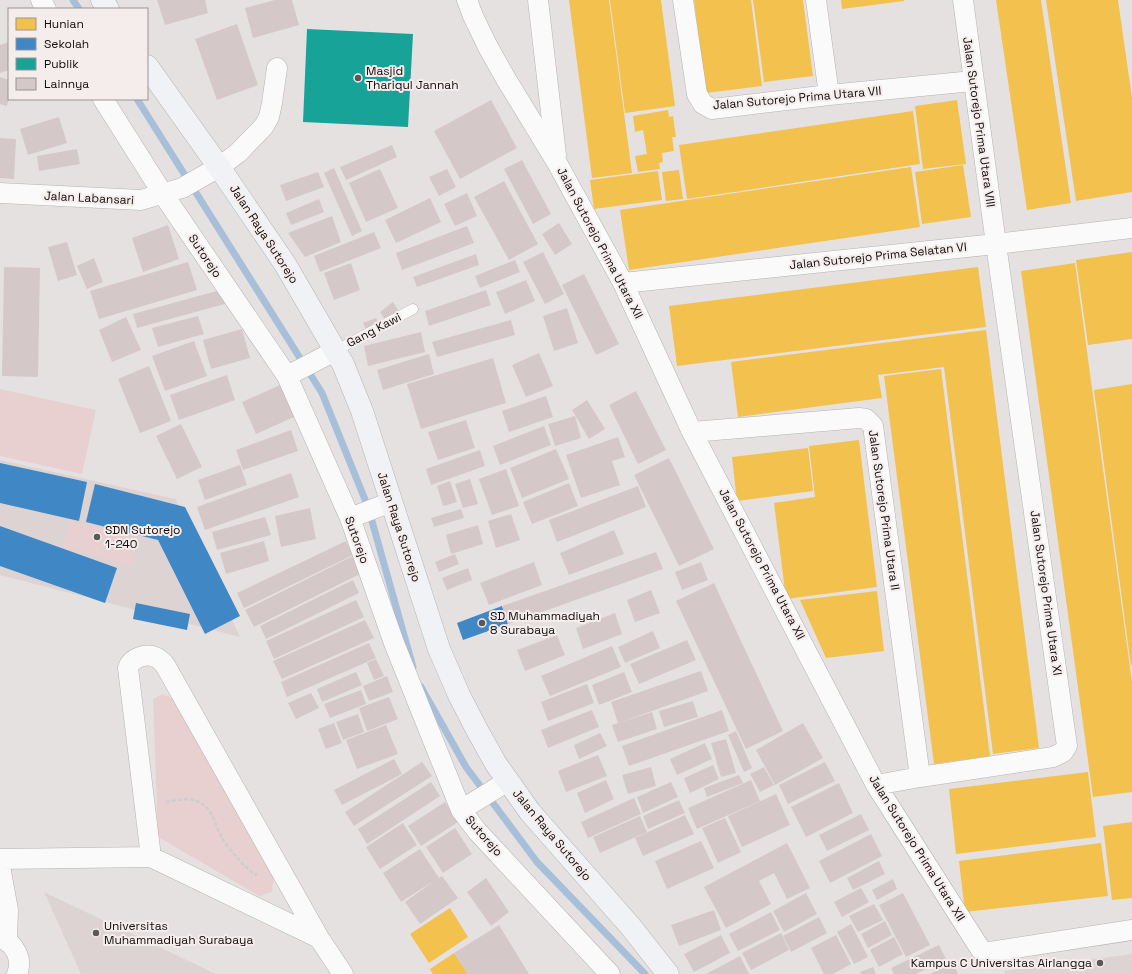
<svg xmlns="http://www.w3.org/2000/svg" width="1132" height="974" viewBox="0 0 1132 974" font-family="'Space Grotesk',sans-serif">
<rect width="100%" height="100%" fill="#e6e1e1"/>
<path fill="#ded3d3" d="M0,460L176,499L240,637L0,575Z
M44,892L216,974H81Z
M1132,954V974H1005L1004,971Z"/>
<path fill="#e8d0d0" d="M0,389L96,410L82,474L0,456Z
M71,520L138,539L131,566L64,547Z
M162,694L173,698L274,878L272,892L259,896L158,837L153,699Z"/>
<path fill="#f2c14e" d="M569,0H609L632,173L592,178Z
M610,0H661L675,106L625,113Z
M694,0H751L762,86L706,93Z
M753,0H803L813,76L764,82Z
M841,0H904V1L842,9Z
M996,0H1041L1071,203L1027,210Z
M1046,0H1118L1132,98V192L1076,201Z
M957,100L966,164L923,169L915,106Z
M668,110L669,117L673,116L676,137H672L674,151L662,153L663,162L659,163L660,169L638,172L635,156L647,154L643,130L635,132L633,116Z
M913,111L920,164L687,199L679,145Z
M963,165L971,217L922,224L915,172Z
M911,167L920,227L629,270L620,210Z
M679,170L683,199L666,201L662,172Z
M658,171L662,200L594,209L590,180Z
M1132,252V339L1088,345L1076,260Z
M1075,263L1132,682V792L1093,797L1021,271Z
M978,267L986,327L677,366L669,306Z
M986,330L1039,748L993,754L944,367L878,375L882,398L738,417L731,362Z
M941,369L990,756L934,764L884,376Z
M1132,384V666H1131L1094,390Z
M859,440L877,587L786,599L774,503L815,497L809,446Z
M808,448L813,491L737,501L732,457Z
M877,591L884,651L826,658L800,600Z
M1088,772L1096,837L956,854L949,789Z
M1132,822V898L1112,900L1103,826Z
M1101,843L1108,896L965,912L959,861Z
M450,908L468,937L429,963L410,934Z
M454,953L468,974H433L430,969Z"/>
<path fill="#3f88c5" d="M0,463L87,482L79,521L0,503Z
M95,484L185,507L240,616L205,634L158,540L86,522Z
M0,526L117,568L105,603L0,566Z
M136,603L190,614L187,630L133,619Z
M502,606L508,624L463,640L457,623Z"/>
<path fill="#17a398" d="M307,29L413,34L408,127L303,122Z"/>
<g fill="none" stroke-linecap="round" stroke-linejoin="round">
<path stroke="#a8bfd9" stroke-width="7" d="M73,0L79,9
M137,99L322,393L368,507L413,667
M421,687L466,767L537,862L645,974"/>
</g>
<path fill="#d5c8c9" d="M157,0H205L208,13L165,25Z
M275,0H292L299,25L253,38L245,8Z
M237,24L258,85L217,100L195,39Z
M9,42V70L0,73V45Z
M0,77L9,80V99L7,106L0,104Z
M491,100L517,148L460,179L434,131Z
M59,117L67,143L28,155L20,129Z
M0,138L16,139L14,179L0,178Z
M392,145L397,157L346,180L340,167Z
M77,149L80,164L39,171L37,156Z
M522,160L551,214L533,224L504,169Z
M334,168L362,231L352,236L324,173Z
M380,169L398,208L366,222L349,183Z
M447,169L456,187L439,196L429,177Z
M318,172L324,187L286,201L280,185Z
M504,181L538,244L509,260L474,197Z
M467,193L477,216L455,226L444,204Z
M430,198L441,222L396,243L385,220Z
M319,199L324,212L291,225L286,213Z
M332,216L341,242L305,257L288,233Z
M559,223L572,244L555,255L542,234Z
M168,225L179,259L143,272L132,238Z
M467,226L474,243L402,270L396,253Z
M374,232L381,248L320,272L314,256Z
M67,242L77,275L58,281L48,247Z
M543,252L564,294L545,304L523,262Z
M476,254L479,265L417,287L413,277Z
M94,258L103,282L87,289L77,266Z
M515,260L520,272L480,288L475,276Z
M188,262L197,290L99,319L90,291Z
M351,263L360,290L334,300L324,273Z
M4,267L40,268L38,377L2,376Z
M584,274L619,344L596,355L562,285Z
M526,280L535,301L505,314L496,292Z
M224,289L228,303L137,328L133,314Z
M486,290L491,305L429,326L425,311Z
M393,302L399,312L386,321L380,312Z
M567,308L578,343L554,351L543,316Z
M198,316L204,334L158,347L152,328Z
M126,317L141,350L112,362L99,330Z
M376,318L379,325L366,330L363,323Z
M511,320L515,335L437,357L432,342Z
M242,329L250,358L211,369L203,340Z
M421,332L425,352L368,366L364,346Z
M194,341L207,376L165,391L152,356Z
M539,353L553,386L526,397L512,365Z
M429,354L434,374L383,390L377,370Z
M493,358L506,403L421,429L407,384Z
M149,366L171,421L140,433L118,379Z
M227,375L235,400L179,420L170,395Z
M280,385L294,417L256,434L242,402Z
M636,391L666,450L638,464L609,405Z
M546,396L553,417L509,432L502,411Z
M587,400L605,429L589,439L572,410Z
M575,416L581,438L555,446L548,424Z
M466,420L475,448L438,460L428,432Z
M181,424L202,467L177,479L156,436Z
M544,426L551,445L500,465L493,446Z
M291,430L298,451L243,470L236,450Z
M618,437L625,457L612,461L620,485L581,498L566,455Z
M556,449L569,479L522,498L510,468Z
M480,450L485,466L431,485L426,469Z
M669,458L714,549L679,566L634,475Z
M240,465L247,485L205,500L198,480Z
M506,469L519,506L492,515L479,479Z
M291,473L299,497L205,530L197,507Z
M470,479L478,504L463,508L455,484Z
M450,481L457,502L443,506L437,486Z
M569,483L578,506L532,524L523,502Z
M638,486L646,507L557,542L549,520Z
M310,508L316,539L281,547L275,516Z
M461,509L464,518L434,527L431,518Z
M511,514L520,540L496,548L488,521Z
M265,517L271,535L217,550L212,532Z
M478,525L483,544L451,554L446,535Z
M614,530L624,554L569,575L560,553Z
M264,541L269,561L226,574L220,553Z
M346,541L353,555L244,608L237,593Z
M656,552L663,569L508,624L502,606Z
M455,554L459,564L439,572L435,562Z
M355,555L364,572L254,627L245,610Z
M534,562L542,585L489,605L480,583Z
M701,562L708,580L682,590L675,572Z
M468,568L472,580L447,590L442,578Z
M353,580L359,593L266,639L260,626Z
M714,583L783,731L746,749L676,601Z
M651,590L660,613L635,622L627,600Z
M356,600L364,617L274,659L266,641Z
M615,613L622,634L583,649L576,628Z
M365,620L374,638L282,679L273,661Z
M653,631L660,648L625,663L618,647Z
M557,635L565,655L525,671L517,650Z
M687,640L696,660L639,684L630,664Z
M369,643L376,658L287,697L281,682Z
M612,646L621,667L550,696L541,676Z
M376,659L384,676L374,680L367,663Z
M701,671L708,691L618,723L611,702Z
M356,672L362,685L322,702L317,689Z
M624,672L632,692L599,705L592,685Z
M387,676L393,692L369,701L363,686Z
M587,684L594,703L548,721L541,702Z
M361,690L366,704L330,718L324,704Z
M311,693L319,708L296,719L288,703Z
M389,697L398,719L367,731L359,708Z
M693,701L698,717L664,727L659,711Z
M592,710L599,727L548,748L541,730Z
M722,710L729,731L629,766L622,746Z
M652,712L657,729L618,742L612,725Z
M358,714L364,732L343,740L336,722Z
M334,723L342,743L326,749L318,729Z
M803,723L823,758L775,785L756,750Z
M386,725L398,754L357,769L346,740Z
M736,731L752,768L744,772L728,735Z
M600,733L607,746L579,759L574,745Z
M726,739L736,773L721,777L711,743Z
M705,743L712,759L677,775L670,759Z
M598,755L607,776L566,792L558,771Z
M394,759L402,774L342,805L334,790Z
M422,762L432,776L354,826L345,812Z
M825,762L835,781L788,804L779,785Z
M713,765L719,779L690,793L684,778Z
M651,767L656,786L628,794L622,775Z
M764,767L774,785L760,792L750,774Z
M739,775L743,783L707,797L704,788Z
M606,780L614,799L585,813L577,793Z
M751,780L760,801L697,829L688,808Z
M431,782L440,796L367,844L358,829Z
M671,782L678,797L643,813L637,797Z
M839,783L853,813L806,837L791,807Z
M776,794L790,825L742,847L728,816Z
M634,798L641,814L588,838L581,822Z
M679,800L685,813L648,829L643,816Z
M445,802L458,822L421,846L408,826Z
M861,814L869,830L827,851L819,835Z
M685,815L694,834L643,856L635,838Z
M640,816L647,832L600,853L593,837Z
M725,818L741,852L718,863L702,828Z
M403,823L417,845L380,869L366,847Z
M455,828L472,854L443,873L426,847Z
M871,834L882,856L830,883L819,861Z
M701,841L714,868L667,889L655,861Z
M787,843L810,888L787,899L774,873L759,881L771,904L726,928L704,887Z
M420,849L439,878L442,876L458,898L420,924L405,902L435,880L401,902L383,873Z
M879,861L885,874L853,890L847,878Z
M486,878L509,912L491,926L467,892Z
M893,879L897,889L877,900L872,890Z
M861,888L869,902L842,917L834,902Z
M806,893L817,914L784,932L773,911Z
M903,893L930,945L906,957L879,905Z
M874,904L883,920L858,932L849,916Z
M714,910L721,930L679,946L671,925Z
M771,912L780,930L738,951L729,934Z
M819,917L827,933L791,952L783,936Z
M885,921L892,935L868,948L861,934Z
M851,924L868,957L854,964L837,932Z
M499,925L529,974H468L454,953Z
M781,933L789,950L751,970L742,953Z
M721,935L730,953L694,972L684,954Z
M836,935L851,964L833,974H824L811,948Z
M894,937L903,954L879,967L870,950Z
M939,945L946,959L916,974H894L891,968Z
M740,956L749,974H706Z
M953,963L958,974H930Z
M873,967L876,974H861L860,972Z"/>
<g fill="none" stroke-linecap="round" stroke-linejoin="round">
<defs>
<path id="lane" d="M335,351L413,309"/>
<path id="street" d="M41,0L46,9
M467,0L473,16L488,47L506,79L556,161L623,283L692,432L876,785L979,947L982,951L990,952L1132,930
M538,0L556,155
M683,0L697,94L703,104L712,109L829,95L973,81
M816,0L829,95
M103,99L163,194L287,376L350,518L394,643L461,810L477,831L610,974
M0,193L141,200L182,188L219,167L238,153L264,126L269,117L272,103L277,68
M623,283L996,244L1132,228
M287,376L335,351
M692,432L859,418L866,419L873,426L920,777
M350,518L391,502
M876,785L920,777L1053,757L1063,752L1067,746L996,244L963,0
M461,810L508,781
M151,857L128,668C131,658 146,653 155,657C159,658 162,662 165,665L319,938L343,974
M0,859L151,857L319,938
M0,866L8,910L7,940
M0,938C15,943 23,959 17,974"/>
<path id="secondary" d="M102,0L108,9
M147,66L219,167L285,264L343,364L362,411L439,649L459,695L477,730L496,764L530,812L631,927L668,974"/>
</defs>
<use href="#lane" stroke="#b5b2b2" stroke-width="11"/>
<use href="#street" stroke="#b5b2b2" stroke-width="21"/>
<use href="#secondary" stroke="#b5b2b2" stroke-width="23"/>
<path stroke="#cecdcd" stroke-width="2.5" stroke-dasharray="4 2" stroke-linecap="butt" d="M166,802C176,800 189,797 199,802C214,809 215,827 223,840C230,850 246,870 257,875"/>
<use href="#lane" stroke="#fbfafa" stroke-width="10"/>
<use href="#street" stroke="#fbfafa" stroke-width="20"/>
<use href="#secondary" stroke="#f1f2f5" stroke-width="22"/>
</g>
<g fill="#5c5858" stroke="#f5ecec" stroke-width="1.5">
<circle cx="358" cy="78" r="4"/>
<circle cx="97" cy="537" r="4"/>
<circle cx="482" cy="623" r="4"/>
<circle cx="96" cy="933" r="4"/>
<circle cx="1100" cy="963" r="4"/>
</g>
<g text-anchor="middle" stroke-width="4" stroke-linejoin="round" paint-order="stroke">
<g font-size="12" fill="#110e0e" stroke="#f5ecec" text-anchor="start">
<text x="366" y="75">Masjid<tspan x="366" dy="14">Thariqul Jannah</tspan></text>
<text x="105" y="534">SDN Sutorejo<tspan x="105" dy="14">1-240</tspan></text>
<text x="490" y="620">SD Muhammadiyah<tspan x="490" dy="14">8 Surabaya</tspan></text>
<text x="104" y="930">Universitas<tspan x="104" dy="14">Muhammadiyah Surabaya</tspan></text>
<text x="1092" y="967" text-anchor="end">Kampus C Universitas Airlangga</text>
</g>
<g font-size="12" fill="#110e0e" stroke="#f5ecec">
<text transform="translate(797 98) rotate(-5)" y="4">Jalan Sutorejo Prima Utara VII</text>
<text transform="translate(979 122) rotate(82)" y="4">Jalan Sutorejo Prima Utara VIII</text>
<text transform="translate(89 198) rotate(3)" y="4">Jalan Labansari</text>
<text transform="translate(264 234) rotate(57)" y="4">Jalan Raya Sutorejo</text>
<text transform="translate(600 243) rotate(62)" y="4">Jalan Sutorejo Prima Utara XII</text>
<text transform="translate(205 256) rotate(56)" y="4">Sutorejo</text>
<text transform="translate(878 256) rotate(-6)" y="4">Jalan Sutorejo Prima Selatan VI</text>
<text transform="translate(374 330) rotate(-28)" y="4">Gang Kawi</text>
<text transform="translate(884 510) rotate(82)" y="4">Jalan Sutorejo Prima Utara II</text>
<text transform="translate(399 527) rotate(72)" y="4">Jalan Raya Sutorejo</text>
<text transform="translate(357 540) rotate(70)" y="4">Sutorejo</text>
<text transform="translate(762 564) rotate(62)" y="4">Jalan Sutorejo Prima Utara XII</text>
<text transform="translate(1046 593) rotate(82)" y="4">Jalan Sutorejo Prima Utara XI</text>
<text transform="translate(552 835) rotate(50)" y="4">Jalan Raya Sutorejo</text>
<text transform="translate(484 836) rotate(49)" y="4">Sutorejo</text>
<text transform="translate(917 848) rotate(58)" y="4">Jalan Sutorejo Prima Utara XII</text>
</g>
</g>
<rect x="8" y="8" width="140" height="92" fill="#f5ecec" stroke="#9a9393"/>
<rect x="16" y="18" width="20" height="12" fill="#f2c14e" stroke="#9a9393"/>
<text x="44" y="28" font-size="12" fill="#110e0e">Hunian</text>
<rect x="16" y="38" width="20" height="12" fill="#3f88c5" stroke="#9a9393"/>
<text x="44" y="48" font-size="12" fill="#110e0e">Sekolah</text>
<rect x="16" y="58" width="20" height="12" fill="#17a398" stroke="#9a9393"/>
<text x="44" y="68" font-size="12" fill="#110e0e">Publik</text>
<rect x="16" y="78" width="20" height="12" fill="#d5c8c9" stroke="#9a9393"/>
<text x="44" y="88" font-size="12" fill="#110e0e">Lainnya</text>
</svg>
